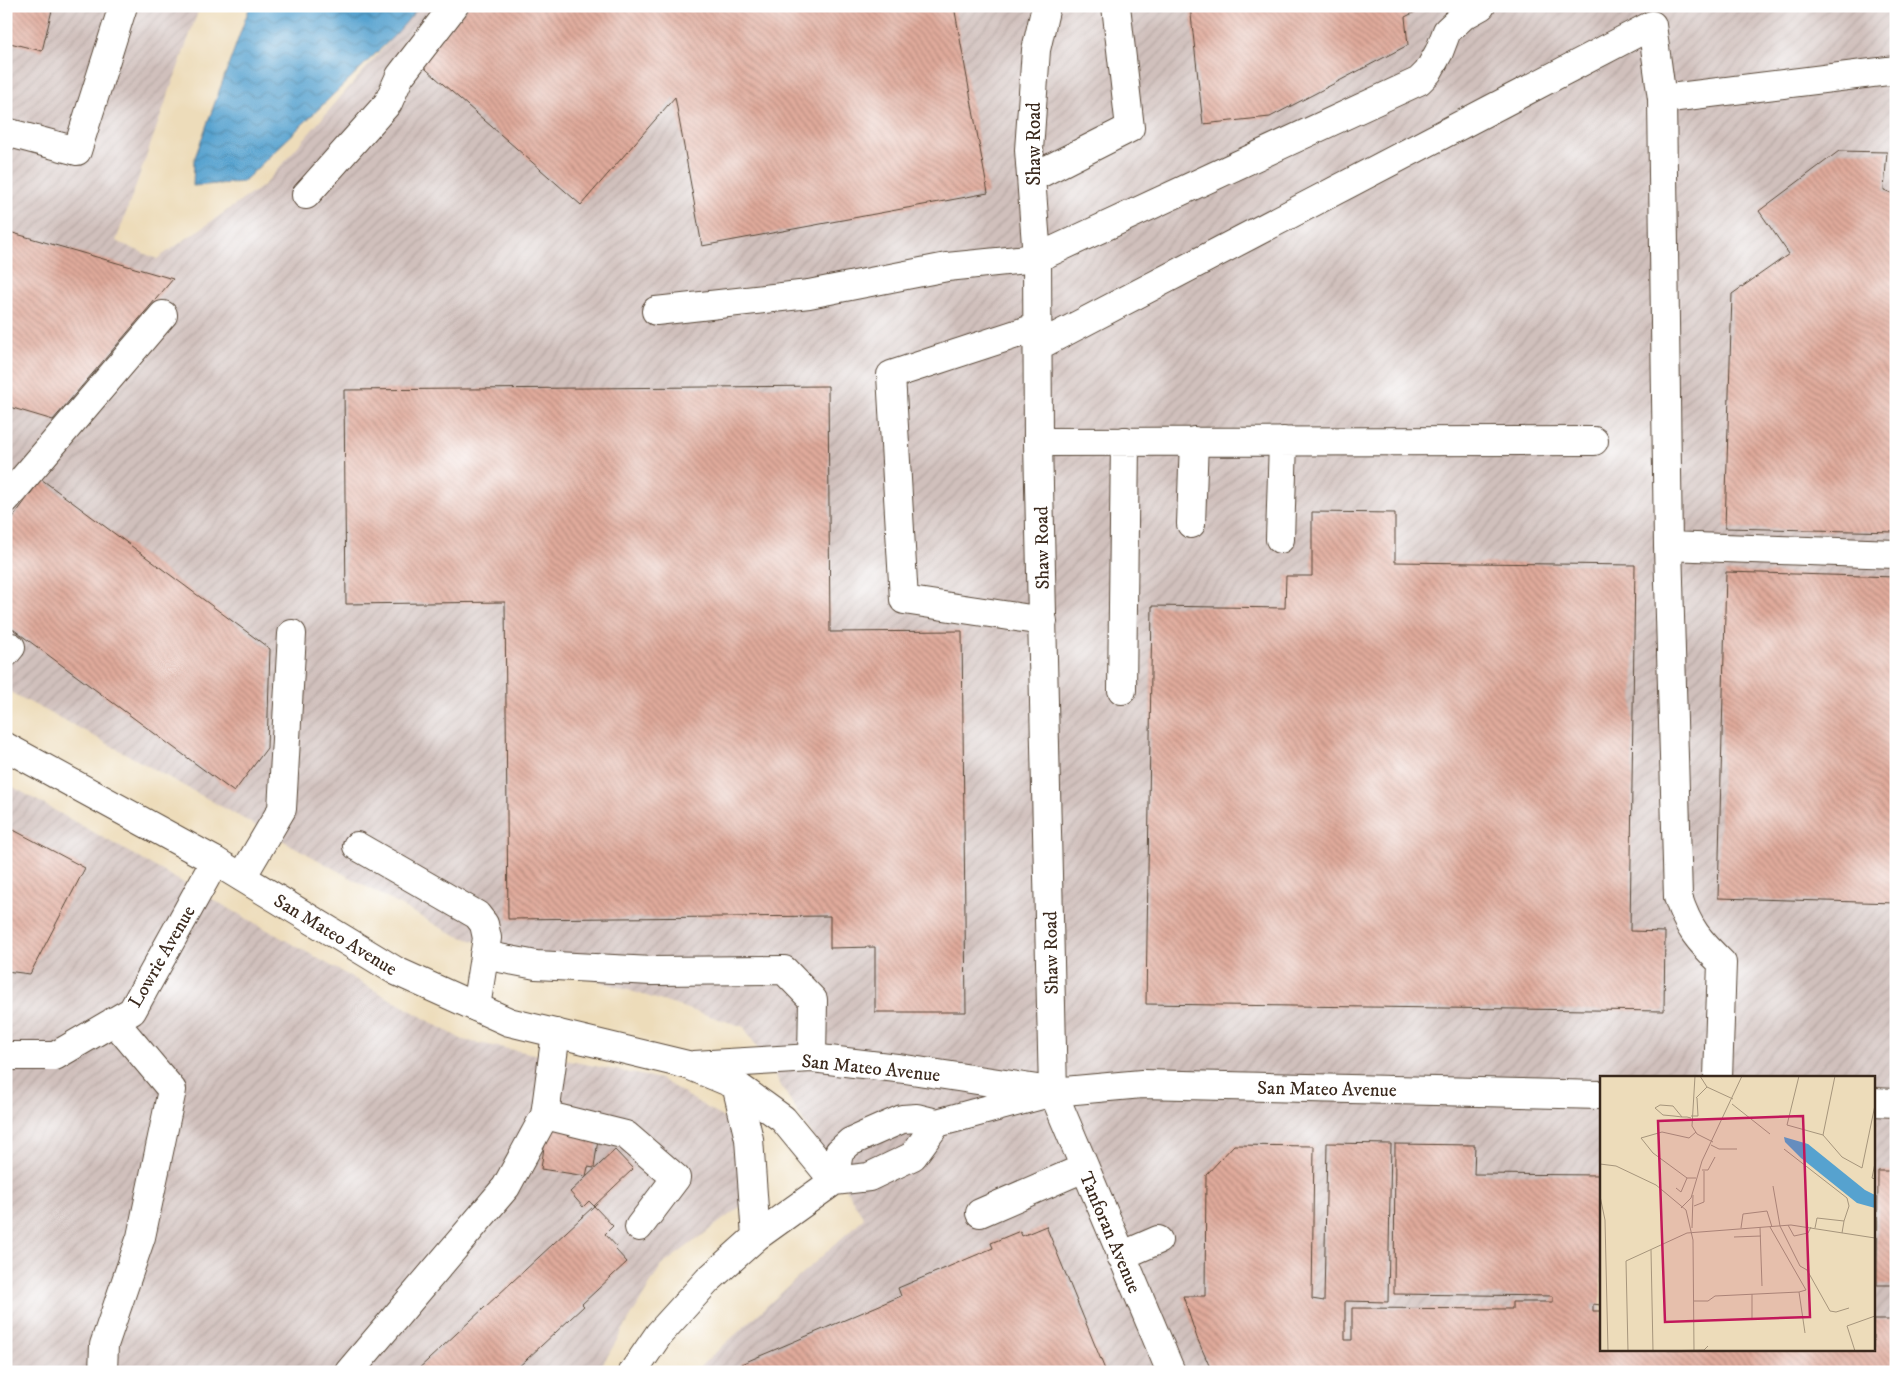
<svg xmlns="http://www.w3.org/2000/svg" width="1902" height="1378" viewBox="0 0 1902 1378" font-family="'IM FELL DW Pica',serif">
<defs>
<pattern id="industrial-furrows" width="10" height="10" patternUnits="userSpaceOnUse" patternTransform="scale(1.25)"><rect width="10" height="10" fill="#d0c0bc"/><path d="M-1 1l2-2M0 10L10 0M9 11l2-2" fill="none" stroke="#b4a5a1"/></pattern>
<pattern id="water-waves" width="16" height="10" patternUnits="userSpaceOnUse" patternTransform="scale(1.25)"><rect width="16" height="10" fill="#56a2cf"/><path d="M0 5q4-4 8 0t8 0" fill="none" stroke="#4884a7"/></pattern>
<pattern id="building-back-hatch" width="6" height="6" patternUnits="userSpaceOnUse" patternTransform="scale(1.25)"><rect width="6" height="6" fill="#e0aa9b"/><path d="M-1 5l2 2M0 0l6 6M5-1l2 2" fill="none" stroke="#b78b7e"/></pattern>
</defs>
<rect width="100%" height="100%" fill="#fff"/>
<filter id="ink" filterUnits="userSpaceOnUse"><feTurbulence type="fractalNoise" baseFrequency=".02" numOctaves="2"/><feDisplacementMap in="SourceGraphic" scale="10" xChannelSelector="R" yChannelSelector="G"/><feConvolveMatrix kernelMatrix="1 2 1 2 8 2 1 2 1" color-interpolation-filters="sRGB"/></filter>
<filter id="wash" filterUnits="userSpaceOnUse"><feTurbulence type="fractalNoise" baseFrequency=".0096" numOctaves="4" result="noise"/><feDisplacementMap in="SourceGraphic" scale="20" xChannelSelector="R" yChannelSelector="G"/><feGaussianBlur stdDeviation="1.12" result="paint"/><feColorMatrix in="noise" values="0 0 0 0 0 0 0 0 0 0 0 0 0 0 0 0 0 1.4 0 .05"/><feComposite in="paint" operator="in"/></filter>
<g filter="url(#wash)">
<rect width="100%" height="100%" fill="#eddcba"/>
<path fill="url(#industrial-furrows)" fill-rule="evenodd" d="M6,6H200L116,241L157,259L264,185L420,6H1896V1372H694L864,1218L744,1027L452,934L81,729L6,690ZM1601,1077H1873V1349H1601Z
M6,783L463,1040L661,1079L749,1134L760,1192L661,1266L598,1372H6Z"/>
<path fill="url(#water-waves)" stroke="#486676" d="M250,6H420L396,34L243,182L193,186L194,160Z"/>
<g id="blocks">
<path fill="url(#building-back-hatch)" d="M6,6H53L42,51L6,42Z
M469,6H954L988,193L702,246L675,97L581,205L419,63Z
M1190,6H1427L1405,17L1408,45L1270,117L1203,124Z
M1839,151L1887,152L1884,190L1896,195V532L1725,528L1732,294L1789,254L1759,211Z
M6,231L173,279L53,420L6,406Z
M828,386L830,632L962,631L966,1012H875V947L830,948V916L508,919L505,602L346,604L344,390Z
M41,479L270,649L267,748L234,792L6,624V527Z
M1312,512L1395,513V562L1635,565L1630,931L1665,932L1664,1011L1146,1004L1152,606L1285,608L1286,576H1312Z
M1726,572L1896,577V903L1718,898Z
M6,826L85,868L30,974L6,971Z
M547,1125L598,1139L594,1168L588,1167L586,1176L541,1169Z
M1327,1143L1391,1144L1388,1302L1345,1301V1340H1352V1308L1512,1309V1302H1553V1296L1394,1294L1395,1144L1475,1145L1474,1174L1601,1175V1305L1593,1304V1311H1601V1349H1873V1320H1896V1372H1212L1197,1338L1183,1296H1205L1206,1175L1234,1145L1314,1146L1312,1299L1324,1301Z
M615,1150L633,1169L594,1206L589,1201L583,1207L570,1192Z
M1878,1171H1896V1285H1877Z
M594,1206L613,1226L605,1234L618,1248L616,1250L627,1262L582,1304L584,1306L513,1372H415Z
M1046,1226L1106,1372H744L741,1364L901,1296L898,1288L993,1248L991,1243L1020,1231L1022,1236Z"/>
</g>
</g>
<g filter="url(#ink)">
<use href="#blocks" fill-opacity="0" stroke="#564535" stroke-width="1"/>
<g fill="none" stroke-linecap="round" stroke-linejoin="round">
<defs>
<path id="minor" d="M1046,6L1036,50L1029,150L1037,258L1038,442L1053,1092L1171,1372
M6,132L77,151L123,6
M1031,178L1130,128L1116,6
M306,195L388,103L400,76L454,6
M656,311L809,294L947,267L1037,258L1419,81L1428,72L1439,52L1447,31L1463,16L1481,6
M1038,327L891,375L904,600L1043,621
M1038,346L1652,25L1662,99
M1038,442L1594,441
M6,499L163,315
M1191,524L1194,441
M1280,539L1283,441
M1668,546L1896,554
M6,653L11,647
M1122,690L1125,441
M357,846L477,915L484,924L487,938L476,1007
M242,877L282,809L292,634
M484,955L536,965L652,971L784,970L813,1000L812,1058
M556,1033L545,1115L626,1135L676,1178L639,1227
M6,1056H55L132,1011L215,861
M1718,1077L1722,963C1699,941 1688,928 1678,897L1668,546L1662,99L1896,70
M980,1213L1084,1168
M1121,1256L1158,1240
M103,1372L104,1345L141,1237L172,1090L114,1021
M349,1372L506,1187L545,1115"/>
<path id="major" d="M6,747L215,861L396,971L509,1022L688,1065L736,1085L783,1119L834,1181
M694,1065L812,1058L905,1069L1044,1090
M736,1085L749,1139L756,1237
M1873,1102L1896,1103
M834,1181L839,1152L850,1142L902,1119L917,1118L937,1123L1053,1092L1142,1084L1601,1095
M633,1372L659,1334L708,1280L756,1237L834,1181L869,1177L913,1156L937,1123"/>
</defs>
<use href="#minor" stroke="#564535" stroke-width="30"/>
<use href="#major" stroke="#564535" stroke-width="30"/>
<use href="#minor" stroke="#fff" stroke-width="28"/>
<use href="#major" stroke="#fff" stroke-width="28"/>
</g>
</g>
<g text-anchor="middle" stroke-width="5" stroke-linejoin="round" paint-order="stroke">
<g font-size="19" fill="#3b2a1e" stroke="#fff">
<text transform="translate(1033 144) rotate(-90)" y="7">Shaw Road</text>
<text transform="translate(1041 548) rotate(-91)" y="7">Shaw Road</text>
<text transform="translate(336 934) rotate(31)" y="7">San Mateo Avenue</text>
<text transform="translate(1050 953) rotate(-91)" y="7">Shaw Road</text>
<text transform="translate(161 956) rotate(-60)" y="7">Lowrie Avenue</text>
<text transform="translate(871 1067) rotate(6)" y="7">San Mateo Avenue</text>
<text transform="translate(1327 1088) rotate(1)" y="7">San Mateo Avenue</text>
<text transform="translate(1111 1232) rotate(67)" y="7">Tanforan Avenue</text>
</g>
</g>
<g transform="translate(1600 1076)">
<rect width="275" height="275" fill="#eddcba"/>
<path d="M184,61L208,68L265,114L275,119V132L257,127L201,82L185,66Z" fill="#56a2cf"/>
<path fill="none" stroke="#a6957c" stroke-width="1" d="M95,0L92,50L97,58L113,66M100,0L107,11L133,23M199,0L187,49L223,59L235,0M96,22L107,11M132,28L170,58M91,40H98L97,22M82,41L73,30L60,29L55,32L63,39L74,40L82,41H87L91,42M223,59L242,81L262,92L275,29M111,69L119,73H137M184,73L247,122L249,130L244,145M275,87L272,102L275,103M0,88L16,90L56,109L86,134L93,164L94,275M102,94H108L115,81M87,102L53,77L41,62L62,56L89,62L96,56M173,110L180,150L200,190L207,194L230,235L236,236L249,232M76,112L81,116L87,102H96M0,120L5,144L8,275M94,130L104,126V95M81,132L91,122L102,85L142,0M188,149L194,160L208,157L211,151M160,151L162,210M170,151L206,214L199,216M92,152L93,119M141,152L143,138L167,135L172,151M215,152L217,142L244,145L242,157M134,161L161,160M51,174L53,275M152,218V244M94,225H108L115,220L199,216L205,257M28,275L26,185L87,157L191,149L275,162M59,275L104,274L108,270M255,275L247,250L275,240"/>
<path fill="#c2185b" fill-opacity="0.15" stroke="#c2185b" stroke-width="2.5" d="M203,40L210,241L65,246L58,45Z"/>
<rect width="275" height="275" fill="none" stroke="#3b2a1e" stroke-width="2.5"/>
</g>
<rect width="1902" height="1378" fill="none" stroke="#fff" stroke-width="25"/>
</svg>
